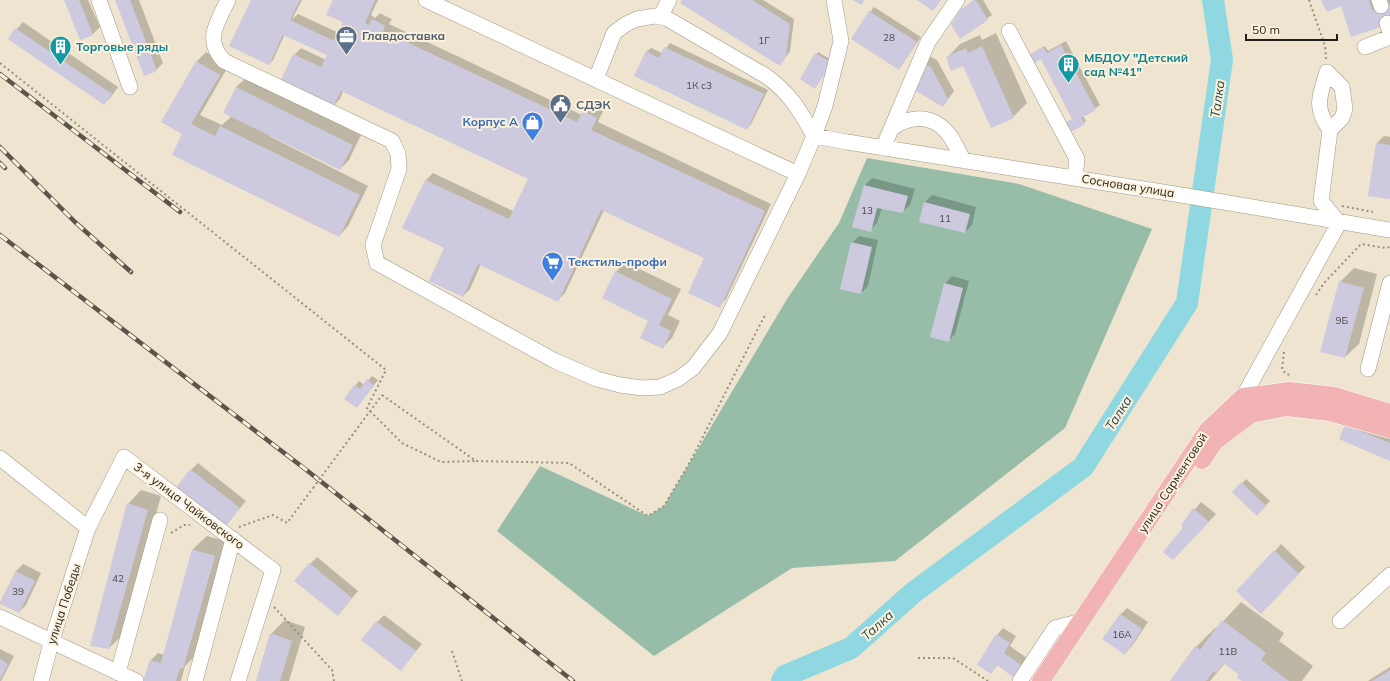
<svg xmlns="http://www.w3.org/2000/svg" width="1390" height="681" viewBox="0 0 1390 681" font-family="Mulish,sans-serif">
<rect width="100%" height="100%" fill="#eee4cf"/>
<path fill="#97bda9" d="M867,158L1019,184L1152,229L1065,428L895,561L792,568L654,656L497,531L540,466L648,516L664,506L787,299L839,223Z"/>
<path fill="#0003" d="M65,0H88L100,27L93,34Z
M116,0H139L163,63L156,70Z
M252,0H302L292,19L298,14L339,33L344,22L334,0H378L371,15L375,18L380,13L385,16L392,19L389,24L582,115L590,105L603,111L598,122L771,204L726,299L719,306L705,258L604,210L565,293L558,300L481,264L470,289L463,296L446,248L403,228L426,180L433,173L513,211L529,178L343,91L340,99L333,106L294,55L301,48L326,60L328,55L285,34L273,60L269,64Z
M683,0H763L794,19L790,51L780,65Z
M974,0H983L992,15L960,37V11Z
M1322,0H1390V20L1378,27L1342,4Z
M874,7L921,37L899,69L870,12Z
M23,22L118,87L111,97L104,104L9,38Z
M996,33L1027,103L1013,117L963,64L947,58L960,44L980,35L982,40Z
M1066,41L1100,105L1083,116L1086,121L1084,123L1073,119L1041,58L1029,55L1045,46L1048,51Z
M670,43L768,90L751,124L747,129L646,52L651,48L662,53Z
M206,52L229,65L200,115L222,125L232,116L236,87L246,78L361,135L349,160L340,169L269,135V136L368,186L348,226L339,236L162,121L197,61Z
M818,52L833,61L815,88L801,79Z
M931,57L937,60L954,91L943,106L924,64Z
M1384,136L1390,137V198L1369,195L1377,143Z
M872,178L915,189L910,205L902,212L882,208L877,223L870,230L865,185Z
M932,195L976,207L972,225L965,232L925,202Z
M859,236L878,240L868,286L861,293L852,243Z
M625,262L681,289L668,315L680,321L672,338L662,348L649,320L616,272Z
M1354,268L1377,274L1359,344L1345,357L1340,282Z
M952,276L969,281L955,334L948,341L945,284Z
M372,376L378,380L357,407L355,386L359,381L364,385Z
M1346,425L1390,433V460Z
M198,463L246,501L226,525L191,470Z
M1246,479L1270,501L1257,514L1234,492Z
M141,490L161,496L123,635L109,648L128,504Z
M1201,502L1216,514L1180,552L1183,524Z
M207,536L228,542L197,654L185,666L181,681H144L151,660L158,653L165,655L193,549Z
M1281,544L1305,567L1268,606L1275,551Z
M317,557L358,591L338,615L310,564Z
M23,564L41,573L26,605L19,612L0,603L16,571Z
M1241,602L1284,633L1279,641L1313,666L1302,681H1243L1241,675L1225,663L1210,681H1171L1196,647L1215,628L1216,629Z
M1127,608L1148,622L1132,646L1125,653L1120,615Z
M384,615L422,644L401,669L377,622Z
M285,620L305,627L289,681H258L271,634Z
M1003,628L1016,636L1010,646L1027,658L1013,676L998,665L991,672L997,635Z
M0,649L14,656L1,681H0Z
M1390,667V681H1368Z"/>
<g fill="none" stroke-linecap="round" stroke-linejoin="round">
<path stroke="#90d8e1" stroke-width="22" d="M782,681L785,676L851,648L914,592L1083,467L1187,303L1222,60L1213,0"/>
</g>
<path fill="#cdc9df" d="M64,0H79L93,35L80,40Z
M115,0H130L157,71L144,76Z
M251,0H300L290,20L334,41L343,22L326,15L333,0H375L365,23L369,25L372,19L378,22L385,26L383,31L577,122L583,111L597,118L591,130L765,211L720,308L688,293L704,258L601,210L558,302L478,264L463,297L429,281L444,248L402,228L425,180L509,219L528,179L341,91L333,107L280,82L293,54L321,67L327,55L283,35L269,65L229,46Z
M682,0H752L790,24L786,57L780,66L680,3Z
M852,0H864L862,5Z
M917,0H941L933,11Z
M974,0H976L988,20L960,39L951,25L960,10Z
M1321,0H1369L1372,10L1390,3V22L1377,26L1378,28L1351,37L1341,6L1327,12Z
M869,11L917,42L899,70L851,39Z
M15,28L112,94L104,105L8,39Z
M1061,45L1096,110L1081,118L1085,124L1067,134L1062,124L1072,119L1041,59L1031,65L1026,57L1043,47L1047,53Z
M982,46L1014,118L991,128L963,66L951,71L946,57L966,48L968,53Z
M664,47L764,94L747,130L634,76L646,51L659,58Z
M815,53L832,63L815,89L800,79Z
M196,61L220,75L191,124L215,136L220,126L360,195L339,237L172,155L182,134L161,122Z
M923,63L931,67L948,99L943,107L911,88Z
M236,87L353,145L340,170L223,113Z
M1376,143L1390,145V199L1368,196Z
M864,185L908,196L903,213L877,208L871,232L852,227Z
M924,202L970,214L965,233L919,222Z
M851,242L872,247L861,294L840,289Z
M615,271L672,299L659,325L671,331L663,349L640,338L648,321L602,298Z
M1339,281L1364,288L1345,358L1320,352Z
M944,283L963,288L949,342L930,337Z
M367,379L374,385L357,408L344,399L354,385L360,389Z
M1345,425L1390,443V461L1339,439Z
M190,469L240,508L226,526L176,488Z
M1241,482L1266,506L1257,516L1232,492Z
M127,503L148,510L109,649L90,646Z
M1193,508L1209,522L1173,560L1163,552L1182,529V524Z
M192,549L215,556L183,669L180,668L176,681H143L150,660L161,663Z
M1274,550L1299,574L1261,614L1236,591Z
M309,563L352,598L338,616L294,581Z
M16,571L35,581L19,613L0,604Z
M1120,614L1142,629L1125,655L1102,639Z
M1222,620L1266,653L1261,660L1289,681H1242L1237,678L1239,675L1224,663L1216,673L1214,671L1206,681H1170L1195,646L1200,650Z
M376,621L416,651L401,671L361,640Z
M270,633L292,641L280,681H256Z
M996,634L1010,643L1004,653L1021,665L1013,677L997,665L991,674L977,665Z
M0,659L8,664L0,680Z
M1390,670V681H1372Z"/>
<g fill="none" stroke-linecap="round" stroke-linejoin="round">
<defs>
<path id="minor" d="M99,0L130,87
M228,0C217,23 204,40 224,61L392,141L398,154L399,169L373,245L377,263L555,361L597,379L620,385L642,388L660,387L678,379L693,368L720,333L798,174L814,136L825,106L841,41L834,0
M426,0L798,174
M1379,0L1381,6
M660,17L669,0
M1387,23L1390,32
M1009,31L1077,159L1075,178
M1365,47L1390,37
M596,79L614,33L626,24L637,19L655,16L666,18L766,76C790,93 800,111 814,136L847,142L1175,194L1390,230
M892,128C912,115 934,114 950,136C955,143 959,153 964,161
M1330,130C1314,108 1319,97 1327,72L1342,87L1345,109L1342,118L1330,130L1321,201L1339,223
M883,148L928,42L957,0
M1368,369L1390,283
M1243,397L1339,223
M0,458L88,528
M0,617L136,681
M1340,621L1390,575
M118,673L160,520
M41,681L51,643L88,528L124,457L273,570L238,681
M195,681L233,539
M1020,681L1055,628L1082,621"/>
<path id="major" d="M1202,460L1215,441L1251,414L1286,407L1330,412L1390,429
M1041,681L1208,430L1243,397L1289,391L1335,396L1390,413"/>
</defs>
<use href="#minor" stroke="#a19885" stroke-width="16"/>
<use href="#major" stroke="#fff" stroke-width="19"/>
<path stroke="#979081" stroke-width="2" stroke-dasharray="2 3" stroke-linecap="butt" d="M1309,0L1325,46L1326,59
M0,63L386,370L367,408L402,443L441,462L476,461
M1342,206L1373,212
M1316,295L1324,283L1361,244L1386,248L1390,247
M1284,352L1282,369L1286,374L1290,375
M382,395L476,461L569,463L648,516L664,506L690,462L766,313
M239,527L273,515L287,523L313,488
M171,533L184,525H190
M274,607L332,670L334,681
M452,651L462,681
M918,658H953L988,681"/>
<use href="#minor" stroke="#fff" stroke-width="15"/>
<use href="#major" stroke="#f1b3b3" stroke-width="18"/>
<defs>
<path id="rail" d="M0,74L180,212
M0,147L75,222L131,272
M0,163L5,168
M0,235L309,472L573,681"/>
</defs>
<use href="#rail" stroke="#5b564b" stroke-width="4.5"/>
<use href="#rail" stroke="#fbf1dc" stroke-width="3" stroke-dasharray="9" stroke-linecap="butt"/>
<path stroke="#979081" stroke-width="2" stroke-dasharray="2 3" stroke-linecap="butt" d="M313,488L382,395"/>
</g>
<defs>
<symbol id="office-pin" viewBox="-11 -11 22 30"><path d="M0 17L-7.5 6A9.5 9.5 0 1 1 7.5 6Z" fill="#5c6f8a" stroke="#fbf1dc"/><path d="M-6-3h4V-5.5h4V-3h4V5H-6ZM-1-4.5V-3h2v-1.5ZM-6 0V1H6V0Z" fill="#fff"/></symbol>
<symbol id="building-pin" viewBox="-11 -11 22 30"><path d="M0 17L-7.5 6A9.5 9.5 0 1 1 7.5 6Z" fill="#0f9aa8" stroke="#fbf1dc"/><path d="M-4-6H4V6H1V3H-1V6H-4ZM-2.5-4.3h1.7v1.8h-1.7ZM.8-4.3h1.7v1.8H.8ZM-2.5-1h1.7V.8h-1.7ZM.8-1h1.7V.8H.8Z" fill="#fff"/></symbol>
<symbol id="civic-pin" viewBox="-11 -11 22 30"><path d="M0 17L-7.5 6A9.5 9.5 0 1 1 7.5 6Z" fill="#5c6f8a" stroke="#fbf1dc"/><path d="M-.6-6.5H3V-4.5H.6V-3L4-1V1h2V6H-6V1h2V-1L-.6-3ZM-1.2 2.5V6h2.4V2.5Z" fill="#fff"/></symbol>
<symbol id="shop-pin" viewBox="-11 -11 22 30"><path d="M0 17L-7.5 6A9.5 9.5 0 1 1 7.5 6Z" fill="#3f7fe0" stroke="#fbf1dc"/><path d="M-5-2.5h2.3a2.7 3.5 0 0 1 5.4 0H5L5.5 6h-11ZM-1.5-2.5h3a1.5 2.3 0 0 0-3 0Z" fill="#fff"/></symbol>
<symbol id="supermarket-pin" viewBox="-11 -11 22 30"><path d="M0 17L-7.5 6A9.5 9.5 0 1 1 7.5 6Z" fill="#3f7fe0" stroke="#fbf1dc"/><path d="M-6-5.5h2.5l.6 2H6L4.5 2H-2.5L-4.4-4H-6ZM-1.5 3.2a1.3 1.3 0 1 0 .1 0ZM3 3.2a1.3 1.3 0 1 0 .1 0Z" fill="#fff"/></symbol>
</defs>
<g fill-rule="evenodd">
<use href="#office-pin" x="334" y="24" width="25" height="34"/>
<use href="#building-pin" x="48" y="34" width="25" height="34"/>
<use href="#building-pin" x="1056" y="52" width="25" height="34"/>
<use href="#civic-pin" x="548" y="92" width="25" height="34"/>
<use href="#shop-pin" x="520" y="110" width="25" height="34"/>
<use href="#supermarket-pin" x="540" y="250" width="25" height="34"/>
</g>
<g text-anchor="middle" stroke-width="4" stroke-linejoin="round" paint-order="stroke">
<g font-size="10" fill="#4e4a4a">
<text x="889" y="41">28</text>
<text x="764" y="44">1Г</text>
<text x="699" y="89">1К с3</text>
<text x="867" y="214">13</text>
<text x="945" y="222">11</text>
<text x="1342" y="324">9Б</text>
<text x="118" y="582">42</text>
<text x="18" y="595">39</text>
<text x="1122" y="638">16А</text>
<text x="1228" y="655">11В</text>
</g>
<g font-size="12" font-weight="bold" fill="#4e5e75" stroke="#fbf1dc" text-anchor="start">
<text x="362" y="40">Главдоставка</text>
<text x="576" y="109">СДЭК</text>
</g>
<g font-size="12" font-weight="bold" fill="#0d838f" stroke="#fbf1dc" text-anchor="start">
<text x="76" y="51">Торговые ряды</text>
<text x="1084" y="62">МБДОУ "Детский<tspan x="1084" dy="14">сад №41"</tspan></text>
</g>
<g font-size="12" font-weight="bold" fill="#366cbe" stroke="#fbf1dc" text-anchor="end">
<text x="518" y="126">Корпус А</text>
<text x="568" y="266" text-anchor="start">Текстиль-профи</text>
</g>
<g font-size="12" fill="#231f18" stroke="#fbf1dc">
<text transform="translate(1128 186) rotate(9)" y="4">Сосновая улица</text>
<text transform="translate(1173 483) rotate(-57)" y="4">улица Сарментовой</text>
<text transform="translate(189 506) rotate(37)" y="4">3-я улица Чайковского</text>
<text transform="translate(64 604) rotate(-72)" y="4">улица Победы</text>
</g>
<g font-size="13" font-style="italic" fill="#1b3f42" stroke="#fbf1dc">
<text transform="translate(1217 99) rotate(-82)" y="5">Талка</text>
<text transform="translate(1118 413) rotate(-58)" y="5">Талка</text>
<text transform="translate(877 625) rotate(-42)" y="5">Талка</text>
</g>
</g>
<path d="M1246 34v6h91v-6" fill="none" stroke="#231f18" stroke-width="2"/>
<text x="1252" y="34" font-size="12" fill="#231f18" stroke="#fbf1dc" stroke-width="3" paint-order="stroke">50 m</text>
</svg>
